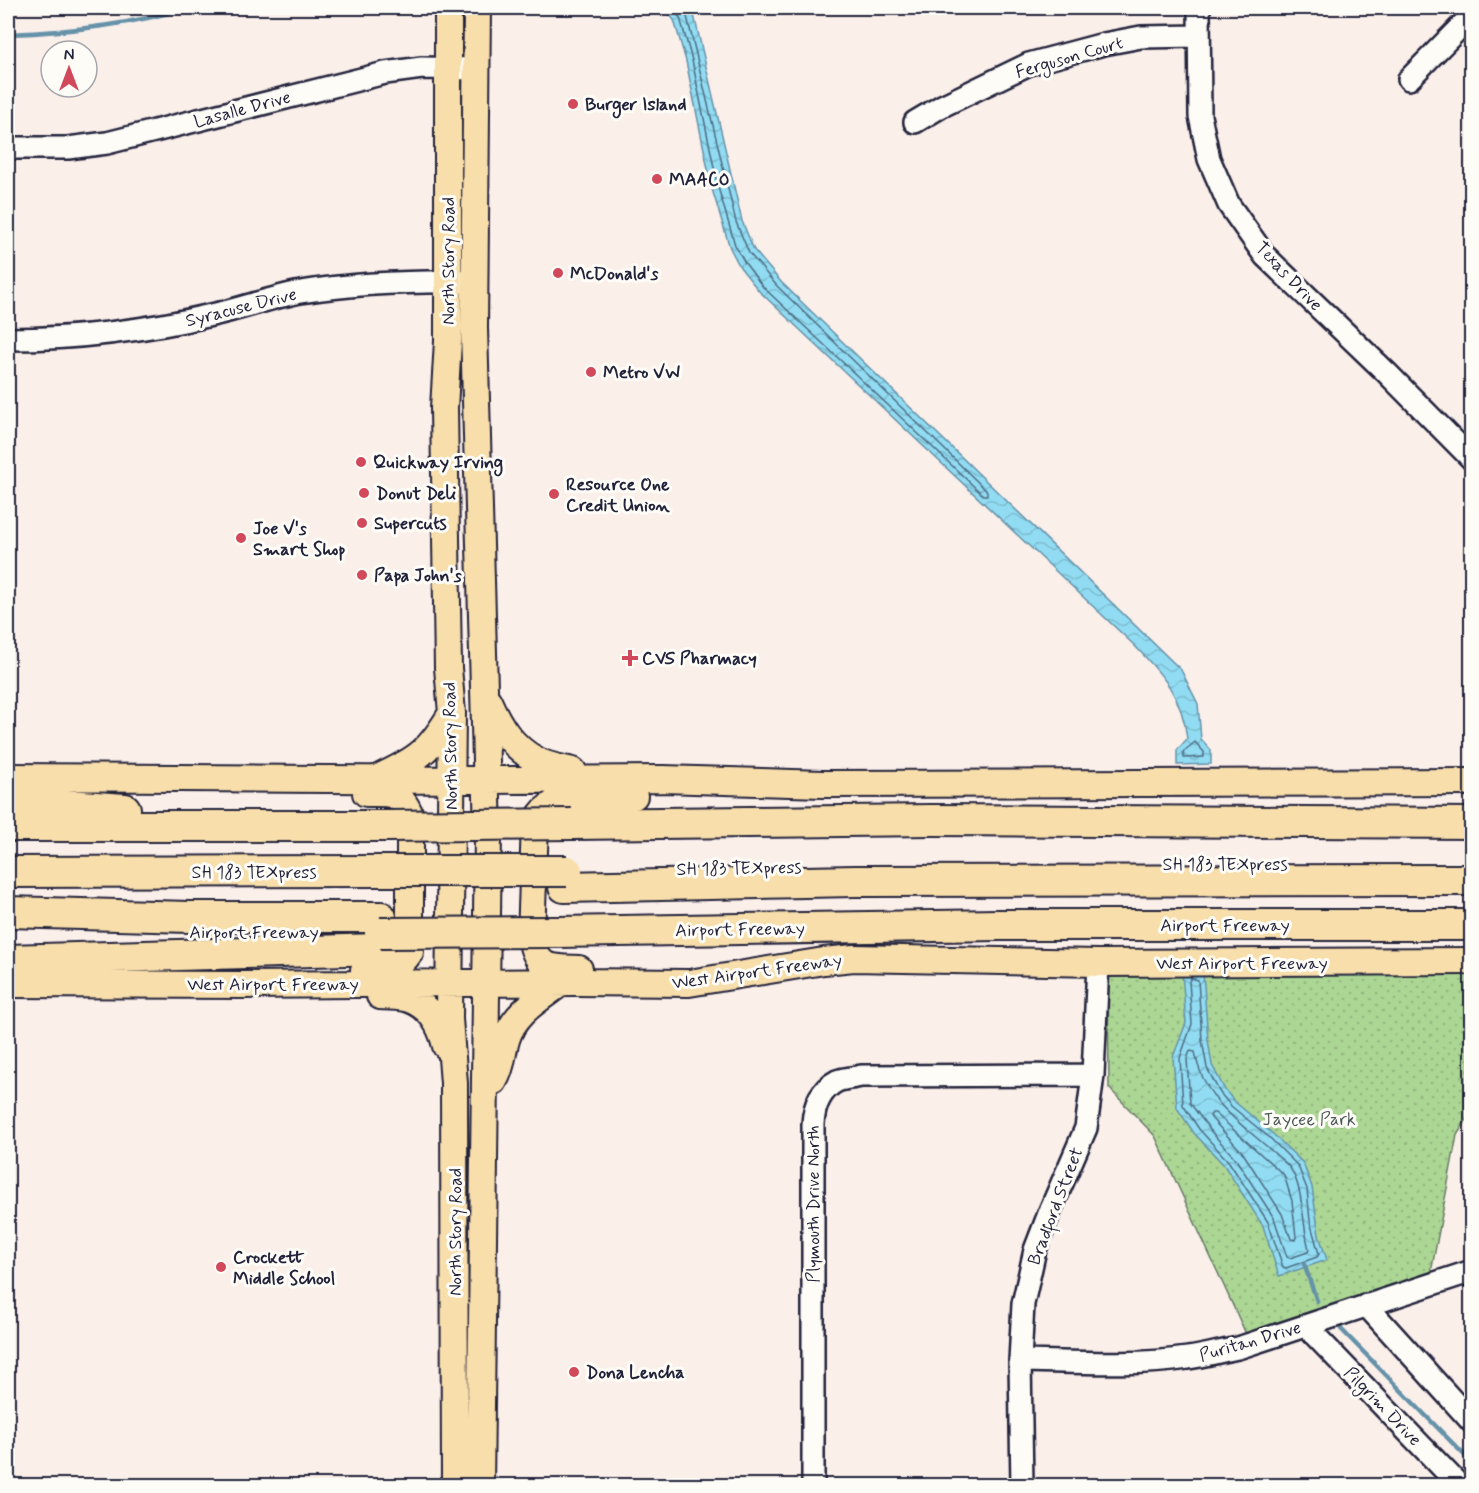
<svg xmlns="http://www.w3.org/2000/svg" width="1479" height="1493" viewBox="0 0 1479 1493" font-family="Mynerve,sans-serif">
<defs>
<pattern id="park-dots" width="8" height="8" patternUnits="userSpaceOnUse" patternTransform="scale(1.5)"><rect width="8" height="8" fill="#acd694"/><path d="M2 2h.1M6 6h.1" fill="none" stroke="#94b780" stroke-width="1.8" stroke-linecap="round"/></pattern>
<pattern id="water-waves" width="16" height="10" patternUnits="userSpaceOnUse" patternTransform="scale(1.5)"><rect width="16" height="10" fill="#91dcf2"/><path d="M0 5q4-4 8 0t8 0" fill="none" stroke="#7dbcd0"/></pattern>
</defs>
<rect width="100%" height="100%" fill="#fbefea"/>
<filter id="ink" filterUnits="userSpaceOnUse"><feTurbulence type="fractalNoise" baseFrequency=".0167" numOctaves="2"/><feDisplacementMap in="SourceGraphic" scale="12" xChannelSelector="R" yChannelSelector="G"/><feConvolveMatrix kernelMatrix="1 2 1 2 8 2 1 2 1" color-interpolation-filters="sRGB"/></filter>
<g filter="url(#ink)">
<path fill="url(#park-dots)" stroke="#677c68" stroke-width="1.5" d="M1108,972H1471V1113L1457,1135L1431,1273L1247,1336L1155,1136L1109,1088Z"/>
<path fill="url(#water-waves)" stroke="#6592a9" stroke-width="1.5" d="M664,8H690L694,15L742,221L754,250L781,282L1181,670L1198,704L1201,739L1211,750V764L1177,765V750L1187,739C1183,697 1162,674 1134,645L759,291L740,267L730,248L712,189L686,61L674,20Z
M1182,972H1203L1208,1040L1212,1065L1225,1090L1235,1102L1273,1134L1303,1163L1312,1187L1319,1235L1327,1260L1279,1276L1263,1226L1224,1165L1194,1133L1177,1108L1173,1057L1186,1023Z"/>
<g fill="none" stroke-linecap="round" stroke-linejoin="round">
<path stroke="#4e6c84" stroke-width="1.5" d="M672,8L680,18L692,60L718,187L735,245L745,263L763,287L983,495H987V491L777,286L749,253L736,222L685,8
M1195,742L1204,752V757L1184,758L1183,752Z
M1191,978L1198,980L1202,1040L1207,1068L1220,1093L1231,1106L1270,1138L1298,1166L1307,1189L1310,1221L1319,1254L1317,1257L1286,1268L1283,1267L1268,1222L1229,1162L1199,1129L1183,1105L1180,1058L1192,1024L1189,981Z
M1190,1051L1195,1052C1203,1101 1240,1122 1273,1152C1279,1158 1286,1162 1290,1168C1304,1188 1302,1225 1309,1249L1308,1252L1290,1258L1287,1257L1274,1218L1235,1158L1214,1135L1190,1103L1187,1059Z
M1212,1113H1215L1284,1175L1292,1201L1296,1237L1295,1240L1291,1239L1282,1214L1243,1153L1212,1119L1210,1116Z"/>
<path stroke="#6592a9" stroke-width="4.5" d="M8,34C66,32 130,25 186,8
M1304,1264L1317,1301
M1341,1329L1472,1463"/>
<defs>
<path id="minor" d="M1199,8L1200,116L1209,159L1229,205L1265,256L1387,373L1472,459
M1409,79L1472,15
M915,122L942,106L1029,64L1104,44L1141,37L1199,36
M8,148H68L107,143L385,73L422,68L476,69
M8,339C77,339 148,330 216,314C244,308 272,297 301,292C357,283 417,281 474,282
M1366,1305L1472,1422
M1306,1326L1460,1486
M1020,1361C1075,1362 1134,1366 1188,1358C1205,1356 1221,1351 1238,1348L1472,1271
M813,1486V1124C814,1106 820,1090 837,1081C844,1078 854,1078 861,1076L1093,1075
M1022,1486L1020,1361L1023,1304L1035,1250L1050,1211L1086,1128L1093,1075L1098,963"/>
<path id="major" d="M448,8V341L444,408L448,668L452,713L449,1019L454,1083L455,1486
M477,8L474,328L488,833L480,1486
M488,701C499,726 512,747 536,760C546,766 561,768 573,771
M8,777L486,780L663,779L823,784L1472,782
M380,777C419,759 430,750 452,713
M579,969C550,968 537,970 531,938L535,822L545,810L560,799L634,796
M364,970C386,969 397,972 410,952V815C400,790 390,793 366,793
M8,984L244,985L574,982L689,983L824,961L854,958L1098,963L1472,961
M380,996C389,997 400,996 409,999C430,1006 441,1026 446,1046
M494,1081C503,1065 501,1056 506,1040C514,1012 540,999 562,982"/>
<path id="highway" d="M8,801L125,809
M572,824L932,820L1472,823
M8,826H387
M8,872L384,871
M564,887L855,881L1472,880
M8,912L190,917H381
M558,932L999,925H1472
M8,960L379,949"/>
</defs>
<use href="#minor" stroke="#22223b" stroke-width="26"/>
<use href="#major" stroke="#22223b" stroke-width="30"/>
<use href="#highway" stroke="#22223b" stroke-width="34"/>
<use href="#minor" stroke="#fdfcf7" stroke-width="21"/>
<use href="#major" stroke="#f8deab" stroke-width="26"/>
<use href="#highway" stroke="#f8deab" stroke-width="30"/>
<defs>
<path id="highway-bridge" d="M387,826L572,824
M384,871H567
M380,933L558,932"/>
</defs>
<use href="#highway-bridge" stroke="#22223b" stroke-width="34" stroke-linecap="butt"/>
<use href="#highway-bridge" stroke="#f8deab" stroke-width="30"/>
</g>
</g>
<g fill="#d1495b" stroke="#fdfcf7" stroke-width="2">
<circle cx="573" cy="104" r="6"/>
<circle cx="657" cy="179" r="6"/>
<circle cx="558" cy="273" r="6"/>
<circle cx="591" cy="372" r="6"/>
<circle cx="361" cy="462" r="6"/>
<circle cx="364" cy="493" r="6"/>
<circle cx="554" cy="494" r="6"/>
<circle cx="362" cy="523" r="6"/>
<circle cx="241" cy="538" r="6"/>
<circle cx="362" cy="575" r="6"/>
<path d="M627 649h6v6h6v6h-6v6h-6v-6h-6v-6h6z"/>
<circle cx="221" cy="1267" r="6"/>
<circle cx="574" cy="1372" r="6"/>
</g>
<g text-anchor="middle" stroke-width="6" stroke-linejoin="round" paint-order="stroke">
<g font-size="18" fill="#22223b" stroke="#fdfcf7">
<text transform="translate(1069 57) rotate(-16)" y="6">Ferguson Court</text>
<text transform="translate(242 109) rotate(-15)" y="6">Lasalle Drive</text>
<text transform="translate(448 261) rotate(-90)" y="6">North Story Road</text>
<text transform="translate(1289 276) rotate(46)" y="6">Texas Drive</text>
<text transform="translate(241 307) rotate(-14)" y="6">Syracuse Drive</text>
<text transform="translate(450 746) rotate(-91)" y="6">North Story Road</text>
<text x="1225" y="870">SH 183 TEXpress</text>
<text transform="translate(739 868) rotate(-1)" y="6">SH 183 TEXpress</text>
<text x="254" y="878">SH 183 TEXpress</text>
<text x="1225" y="931">Airport Freeway</text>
<text transform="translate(740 929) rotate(-1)" y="6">Airport Freeway</text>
<text x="254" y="938">Airport Freeway</text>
<text x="1242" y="969">West Airport Freeway</text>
<text transform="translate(757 971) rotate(-8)" y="6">West Airport Freeway</text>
<text x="273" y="990">West Airport Freeway</text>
<text transform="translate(813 1204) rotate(-90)" y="6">Plymouth Drive North</text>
<text transform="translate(1055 1206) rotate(-69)" y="6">Bradford Street</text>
<text transform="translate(455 1232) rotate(-90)" y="6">North Story Road</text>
<text transform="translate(1250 1341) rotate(-16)" y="6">Puritan Drive</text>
<text transform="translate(1383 1406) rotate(46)" y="6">Pilgrim Drive</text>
</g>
<g font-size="18" font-weight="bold" fill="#22223b" stroke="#fdfcf7" text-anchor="start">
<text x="585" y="110">Burger Island</text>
<text x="669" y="185">MAACO</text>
<text x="570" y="279">McDonald's</text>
<text x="603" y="378">Metro VW</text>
<text x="373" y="468">Quickway Irving</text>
<text x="566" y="490">Resource One<tspan x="566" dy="21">Credit Union</tspan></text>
<text x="376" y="499">Donut Deli</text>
<text x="374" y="529">Supercuts</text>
<text x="253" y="534">Joe V's<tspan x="253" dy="21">Smart Shop</tspan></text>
<text x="374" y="581">Papa John's</text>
<text x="642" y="664">CVS Pharmacy</text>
<text x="233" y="1263">Crockett<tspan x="233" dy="21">Middle School</tspan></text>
<text x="586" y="1378">Dona Lencha</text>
</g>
<g font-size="18" fill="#4b5856" stroke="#fdfcf7">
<text x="1309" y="1125">Jaycee Park</text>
</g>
</g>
<rect width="1479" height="1493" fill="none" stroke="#fdfcf7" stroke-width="30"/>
<rect x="15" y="15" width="1449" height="1463" fill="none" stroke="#22223b" stroke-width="2" filter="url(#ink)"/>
<g transform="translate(69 69)"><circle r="28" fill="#fdfcf7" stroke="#a5a5ac" stroke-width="1.5"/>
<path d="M0-4.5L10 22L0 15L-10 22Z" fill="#d1495b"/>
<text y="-9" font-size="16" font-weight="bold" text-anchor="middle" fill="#22223b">N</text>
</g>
</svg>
